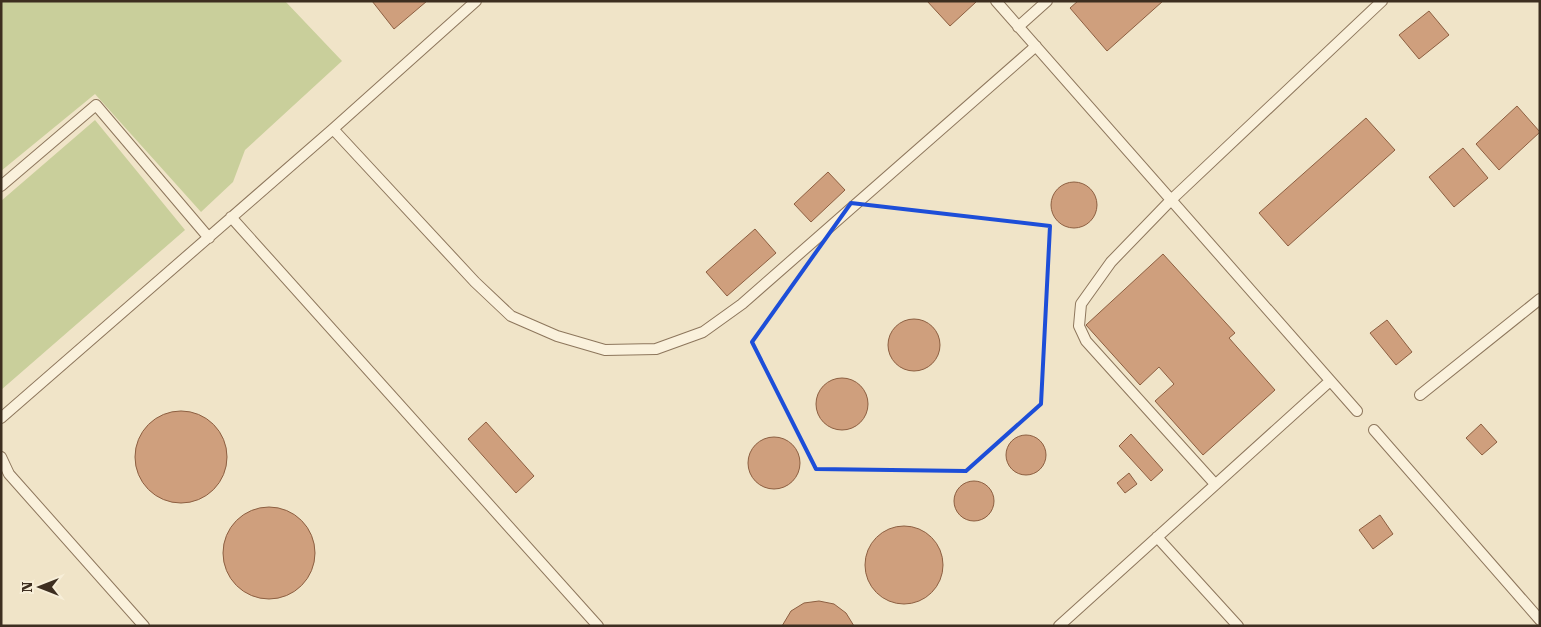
<svg xmlns="http://www.w3.org/2000/svg" width="1541" height="627" viewBox="0 0 1541 627" font-family="'Roboto Serif',serif">
<rect width="100%" height="100%" fill="#f0e4c8"/>
<path fill="#c9cf9b" d="M1,1H285L342,61L245,150L233,182L201,212L95,94L1,171Z
M95,120L185,230L1,390V201Z"/>
<path fill="#cf9f7d" stroke="#8d5f41" d="M372,1H427L394,29Z
M927,1H975L976,2L950,26Z
M1078,1H1163L1107,51L1070,8Z
M1429,11L1449,35L1419,59L1399,35Z
M1517,106L1540,132L1499,170L1476,144Z
M1366,118L1395,150L1288,246L1259,213Z
M1463,148L1488,178L1454,207L1429,177Z
M828,172L845,190L811,222L794,204Z
M1051 205a23 23 0 1 1 46 0a23 23 0 1 1-46 0Z
M755,229L776,253L727,296L706,272Z
M1163,254L1235,333L1229,338L1275,390L1203,455L1155,401L1174,384L1159,367L1140,385L1086,325Z
M888 345a26 26 0 1 1 52 0a26 26 0 1 1-52 0Z
M1387,320L1412,352L1396,365L1370,333Z
M816 404a26 26 0 1 1 52 0a26 26 0 1 1-52 0Z
M135 457a46 46 0 1 1 92 0a46 46 0 1 1-92 0Z
M486,422L534,476L516,493L468,439Z
M1481,424L1497,442L1482,455L1466,438Z
M1131,434L1163,470L1151,481L1119,446Z
M1006 455a20 20 0 1 1 40 0a20 20 0 1 1-40 0Z
M748 463a26 26 0 1 1 52 0a26 26 0 1 1-52 0Z
M1129,473L1137,484L1125,493L1117,483Z
M954 501a20 20 0 1 1 40 0a20 20 0 1 1-40 0Z
M223 553a46 46 0 1 1 92 0a46 46 0 1 1-92 0Z
M1380,515L1393,534L1373,549L1359,530Z
M865 565a39 39 0 1 1 78 0a39 39 0 1 1-78 0Z
M819,601L834,604L846,613L854,626H782L791,611L804,603Z"/>
<g fill="none" stroke-linecap="round" stroke-linejoin="round">
<defs>
<path id="lane" d="M996,1L1357,411
M1018,27L1047,1
M333,129L475,282L511,316L557,336L605,350L656,349L703,332L742,304L1036,46
M1,186L96,105L209,238
M231,217L598,626
M1420,395L1540,299
M1,418L333,129L476,1
M1374,430L1540,620
M1,457L9,474L144,626
M1215,484L1086,341L1079,326L1081,304L1111,262L1171,200L1382,1
M1157,537L1238,626
M1059,626L1330,381"/>
</defs>
<use href="#lane" stroke="#8d765c" stroke-width="12"/>
<use href="#lane" stroke="#faf1dc" stroke-width="10"/>
</g>
<path fill="none" stroke="#1d4ed8" stroke-width="4" stroke-linejoin="round" d="M851,203L1050,226L1041,404L966,471L816,469L752,342Z"/>
<rect width="1541" height="627" fill="none" stroke="#3d2e20" stroke-width="5"/>
<g transform="translate(40 587) rotate(270)" stroke="#f7eed8" stroke-width="4" paint-order="stroke">
<path d="M0-4L9 19L0 12L-9 19Z" fill="#3d2e20"/>
<text y="-8" font-size="14" font-weight="bold" text-anchor="middle" fill="#3d2e20">N</text>
</g>
</svg>
